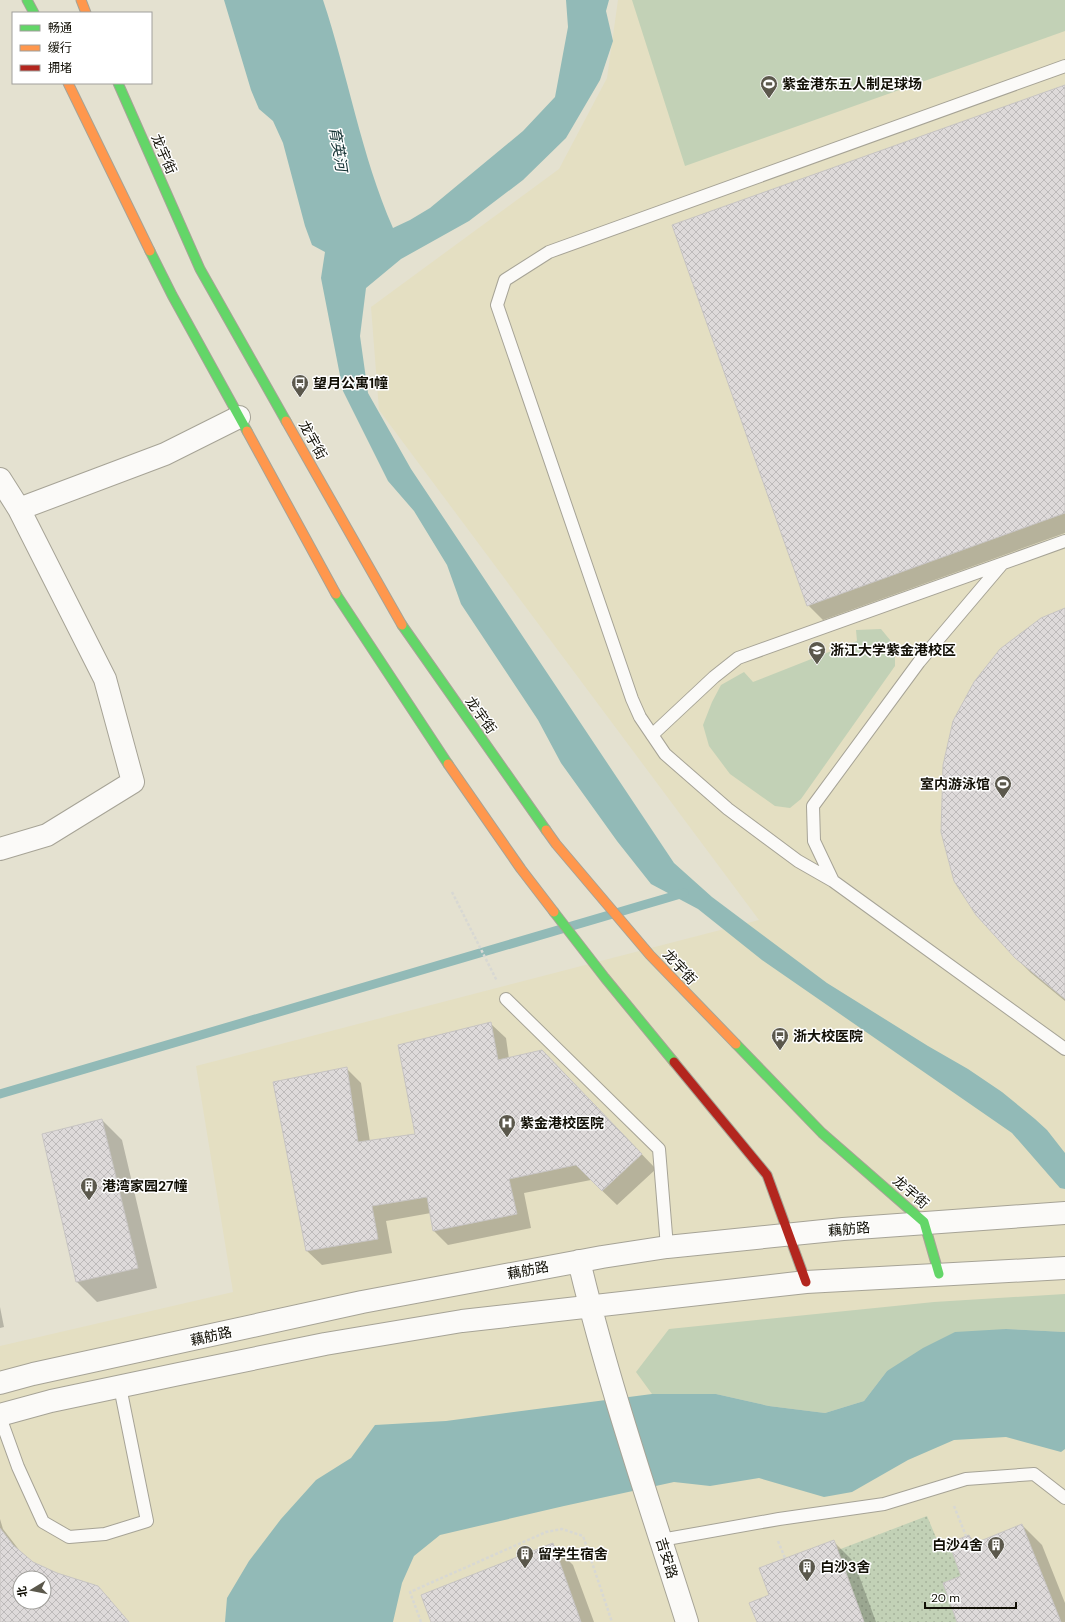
<svg xmlns="http://www.w3.org/2000/svg" width="1065" height="1622" viewBox="0 0 1065 1622" font-family="'DM Sans','Noto Sans SC',sans-serif">
<defs>
<pattern id="garden-dots" width="8" height="8" patternUnits="userSpaceOnUse"><rect width="8" height="8" fill="#c2d1b6"/><path d="M2 2h.1M6 6h.1" fill="none" stroke="#a6b29b" stroke-width="1.8" stroke-linecap="round"/></pattern>
<pattern id="building-cross-hatch" width="8" height="8" patternUnits="userSpaceOnUse"><rect width="8" height="8" fill="#dedada"/><path d="M0 0l8 8M0 8l8-8" fill="none" stroke="#bdbaba"/></pattern>
</defs>
<rect width="100%" height="100%" fill="#e4e1d0"/>
<path fill="#e4dfc2" fill-rule="evenodd" d="M618,0H1065V1622H0V1346L233,1292L196,1066L759,920L379,410L371,307L559,169L607,78ZM20,1578H44V1602H20Z"/>
<path fill="#c2d1b6" d="M632,0H1065V31L685,166Z
M881,629L895,646V666L801,799L790,808L775,806L730,774L709,746L703,725L712,702L721,685L744,672L753,682L857,641L856,630Z
M1065,1294V1332L1006,1329L887,1371L864,1401L825,1413L769,1406L716,1394H652L636,1372L669,1329L934,1302Z"/>
<path fill="url(#garden-dots)" d="M927,1516L940,1547L949,1543L961,1576L957,1622H864L838,1550Z"/>
<path fill="#92bab7" d="M224,0H323C348,75 361,155 393,228L410,220L430,208L523,131L555,97L568,27L566,0H609L606,11L613,41L600,80L566,138L523,180L469,221L401,259L366,288L360,336L368,393L411,469L674,863L712,897L827,983L928,1046L968,1069L1002,1092L1035,1119L1047,1130L1065,1153V1189L1060,1188L1012,1133L762,960L698,909L651,884L617,841L561,763L538,720L461,604L447,565L414,511L388,481L343,391L321,278L325,252L312,245L305,226L283,143L273,121L259,109L251,90Z
M1006,1329L1065,1332V1449L1061,1452L1006,1437L954,1440L908,1460L852,1492L824,1497L759,1478L710,1486L674,1482L564,1506L440,1535L414,1556L402,1583L393,1622H225L227,1598L249,1561L281,1519L316,1480L351,1458L375,1425L446,1421L652,1394H716L769,1406L825,1413L864,1401L887,1371L923,1348L955,1332Z"/>
<path fill="#0003" fill-rule="evenodd" d="M1065,86V533L823,620L808,605Z
M1065,609V1001L1031,973L1016,958Z
M491,1024L506,1038L509,1059L557,1066L656,1169L617,1205L591,1180L524,1193L531,1228L448,1245L434,1231L431,1213L386,1221L392,1253L322,1265L307,1251L346,1068L361,1083L370,1142L416,1135Z
M102,1120L122,1140L157,1288L97,1302L77,1282L43,1135Z
M0,1307L4,1327L0,1328Z
M0,1519L3,1529L23,1555L32,1563L57,1574L97,1587L110,1599H108L128,1622H0ZM20,1578H44V1602H20Z
M1022,1525L1042,1545L1065,1603V1622H958L962,1577L969,1536L977,1543Z
M834,1542L854,1562L876,1622H758L770,1596Z
M553,1545L573,1565L594,1622H432Z"/>
<g fill="none" stroke-linecap="round" stroke-linejoin="round">
<path stroke="#92bab7" stroke-width="9" d="M0,1094L684,893"/>
</g>
<path fill="url(#building-cross-hatch)" stroke="#c7c4c2" fill-rule="evenodd" d="M1065,85V513L807,606L672,225Z
M1065,608V999L1015,958L976,915L954,881L941,832L943,765L953,721L974,682L1000,649L1041,618Z
M491,1022L498,1060L542,1050L642,1154L602,1191L576,1165L509,1179L517,1214L433,1231L427,1197L372,1206L378,1239L306,1251L273,1082L347,1067L358,1142L415,1134L398,1045Z
M102,1119L138,1268L76,1282L42,1134Z
M1022,1524L1061,1622H957L943,1583L961,1576L949,1543L969,1535L973,1544Z
M0,1528L13,1545L33,1562L57,1573L98,1586L129,1622H0ZM20,1578H44V1602H20Z
M834,1540L864,1622H757L749,1603L769,1595L759,1568Z
M553,1543L581,1622H431L421,1595Z"/>
<g fill="none" stroke-linecap="round" stroke-linejoin="round">
<defs>
<path id="lane" d="M1065,66L549,252L505,280L497,305L632,699L640,717L665,754L728,809L798,861L833,881L1065,1049
M652,735L714,677L738,658L1065,541
M833,881L814,841L813,806L919,662L1002,564
M506,999L659,1149L667,1247
M0,1417L18,1467L43,1522L69,1537L105,1534L147,1521L120,1387
M661,1540L779,1519L884,1504L966,1479L1034,1474L1065,1498"/>
<path id="street" d="M0,479L19,509L105,679L133,782L47,835L0,849
M19,509L165,454L239,417
M579,1261C608,1383 649,1502 687,1622
M0,1383L33,1374L362,1302L602,1257L667,1247L843,1229L1065,1213
M0,1415L51,1401L179,1374L325,1344L462,1321L806,1282L1065,1268"/>
<path id="fast" d="M27,0L34,13
M118,83L200,269L286,421
M150,251L172,295L247,431
M336,594L448,764
M402,625L546,830
M554,912L605,978L674,1062
M736,1044L822,1133L924,1222L939,1274"/>
<path id="slow" d="M81,0L86,13
M68,83L150,251
M286,421L402,625
M247,431L336,594
M448,764L521,869L554,912
M546,830L556,844L650,955L736,1044"/>
<path id="jam" d="M674,1062L767,1175L806,1282"/>
</defs>
<use href="#lane" stroke="#a6a396" stroke-width="14"/>
<use href="#street" stroke="#a6a396" stroke-width="24"/>
<use href="#fast" stroke="#a6a396" stroke-width="11"/>
<use href="#slow" stroke="#a6a396" stroke-width="11"/>
<use href="#jam" stroke="#a6a396" stroke-width="11"/>
<path stroke="#d8d8d3" stroke-width="2.5" stroke-dasharray="3 2" stroke-linecap="butt" d="M452,892L497,981
M954,1506L966,1536
M778,1541L785,1558
M421,1622L410,1592L546,1532L562,1529L583,1536L612,1622"/>
<use href="#lane" stroke="#fbfaf8" stroke-width="12"/>
<use href="#street" stroke="#fbfaf8" stroke-width="22"/>
<use href="#fast" stroke="#63d668" stroke-width="9"/>
<use href="#slow" stroke="#ff974d" stroke-width="9"/>
<use href="#jam" stroke="#b3261e" stroke-width="9"/>
</g>
<defs>
<symbol id="stadium-pin" viewBox="-11 -11 22 30"><path d="M0 17L-7.5 6A9.5 9.5 0 1 1 7.5 6Z" fill="#5b584c" stroke="#fff"/><path d="M0-5a6.5 5 0 1 0 0 10a6.5 5 0 1 0 0-10ZM-3.5-1.8h7v3.6h-7Z" fill="#fff"/></symbol>
<symbol id="bus-pin" viewBox="-11 -11 22 30"><path d="M0 17L-7.5 6A9.5 9.5 0 1 1 7.5 6Z" fill="#5b584c" stroke="#fff"/><path d="M-5-6H5V4H4V6H2V4H-2V6H-4V4H-5ZM-3.5-4V0h7V-4ZM-3.5 1.2v1.5H-2V1.2ZM2 1.2v1.5H3.5V1.2Z" fill="#fff"/></symbol>
<symbol id="university-pin" viewBox="-11 -11 22 30"><path d="M0 17L-7.5 6A9.5 9.5 0 1 1 7.5 6Z" fill="#5b584c" stroke="#fff"/><path d="M0-5L7-2L0 1L-7-2ZM-4 1L0 2.5L4 1V4Q0 6-4 4Z" fill="#fff"/></symbol>
<symbol id="hospital-pin" viewBox="-11 -11 22 30"><path d="M0 17L-7.5 6A9.5 9.5 0 1 1 7.5 6Z" fill="#5b584c" stroke="#fff"/><path d="M-5-5h3v3.5h4V-5h3V5h-3V1.5h-4V5h-3Z" fill="#fff"/></symbol>
<symbol id="building-pin" viewBox="-11 -11 22 30"><path d="M0 17L-7.5 6A9.5 9.5 0 1 1 7.5 6Z" fill="#5b584c" stroke="#fff"/><path d="M-4-6H4V6H1V3H-1V6H-4ZM-2.5-4.3h1.7v1.8h-1.7ZM.8-4.3h1.7v1.8H.8ZM-2.5-1h1.7V.8h-1.7ZM.8-1h1.7V.8H.8Z" fill="#fff"/></symbol>
</defs>
<g fill-rule="evenodd">
<use href="#stadium-pin" x="759" y="74" width="20" height="27"/>
<use href="#bus-pin" x="290" y="373" width="20" height="27"/>
<use href="#university-pin" x="807" y="640" width="20" height="27"/>
<use href="#stadium-pin" x="993" y="774" width="20" height="27"/>
<use href="#bus-pin" x="770" y="1026" width="20" height="27"/>
<use href="#hospital-pin" x="497" y="1113" width="20" height="27"/>
<use href="#building-pin" x="79" y="1176" width="20" height="27"/>
<use href="#building-pin" x="986" y="1535" width="20" height="27"/>
<use href="#building-pin" x="515" y="1544" width="20" height="27"/>
<use href="#building-pin" x="797" y="1557" width="20" height="27"/>
</g>
<g text-anchor="middle" stroke-width="3" stroke-linejoin="round" paint-order="stroke">
<g font-size="14" font-weight="bold" fill="#110f05" stroke="#fff" text-anchor="start">
<text x="782" y="89">紫金港东五人制足球场</text>
<text x="313" y="388">望月公寓1幢</text>
<text x="830" y="655">浙江大学紫金港校区</text>
<text x="990" y="789" text-anchor="end">室内游泳馆</text>
<text x="793" y="1041">浙大校医院</text>
<text x="520" y="1128">紫金港校医院</text>
<text x="102" y="1191">港湾家园27幢</text>
<text x="983" y="1550" text-anchor="end">白沙4舍</text>
<text x="538" y="1559">留学生宿舍</text>
<text x="820" y="1572">白沙3舍</text>
</g>
<g font-size="14" fill="#110f05" stroke="#fff">
<text transform="translate(164 154) rotate(66)" y="5">龙宇街</text>
<text transform="translate(313 440) rotate(61)" y="5">龙宇街</text>
<text transform="translate(481 715) rotate(55)" y="5">龙宇街</text>
<text transform="translate(680 967) rotate(47)" y="5">龙宇街</text>
<text transform="translate(911 1192) rotate(41)" y="5">龙宇街</text>
<text transform="translate(849 1229) rotate(-5)" y="5">藕舫路</text>
<text transform="translate(528 1270) rotate(-11)" y="5">藕舫路</text>
<text transform="translate(211 1336) rotate(-13)" y="5">藕舫路</text>
<text transform="translate(667 1558) rotate(73)" y="5">吉安路</text>
</g>
<g font-size="15" font-style="italic" fill="#133233" stroke="#fff">
<text transform="translate(338 149) rotate(81)" y="5">育英河</text>
</g>
</g>
<rect x="12" y="12" width="140" height="72" fill="#ffffff" stroke="#a09f9b"/>
<rect x="20" y="25" width="20" height="6" fill="#63d668" stroke="#a09f9b"/>
<text x="48" y="32" font-size="12" fill="#110f05">畅通</text>
<rect x="20" y="45" width="20" height="6" fill="#ff974d" stroke="#a09f9b"/>
<text x="48" y="52" font-size="12" fill="#110f05">缓行</text>
<rect x="20" y="65" width="20" height="6" fill="#b3261e" stroke="#a09f9b"/>
<text x="48" y="72" font-size="12" fill="#110f05">拥堵</text>
<g transform="translate(32 1590) rotate(260)"><circle r="19" fill="#ffffff" stroke="#a09f9b"/>
<path d="M0-3L7 15L0 10L-7 15Z" fill="#5b584c"/>
<text y="-6" font-size="11" font-weight="bold" text-anchor="middle" fill="#110f05">北</text>
</g>
<path d="M925 1602v6h91v-6" fill="none" stroke="#110f05" stroke-width="2"/>
<text x="931" y="1602" font-size="12" fill="#110f05" stroke="#ffffff" stroke-width="3" paint-order="stroke">20 m</text>
</svg>
